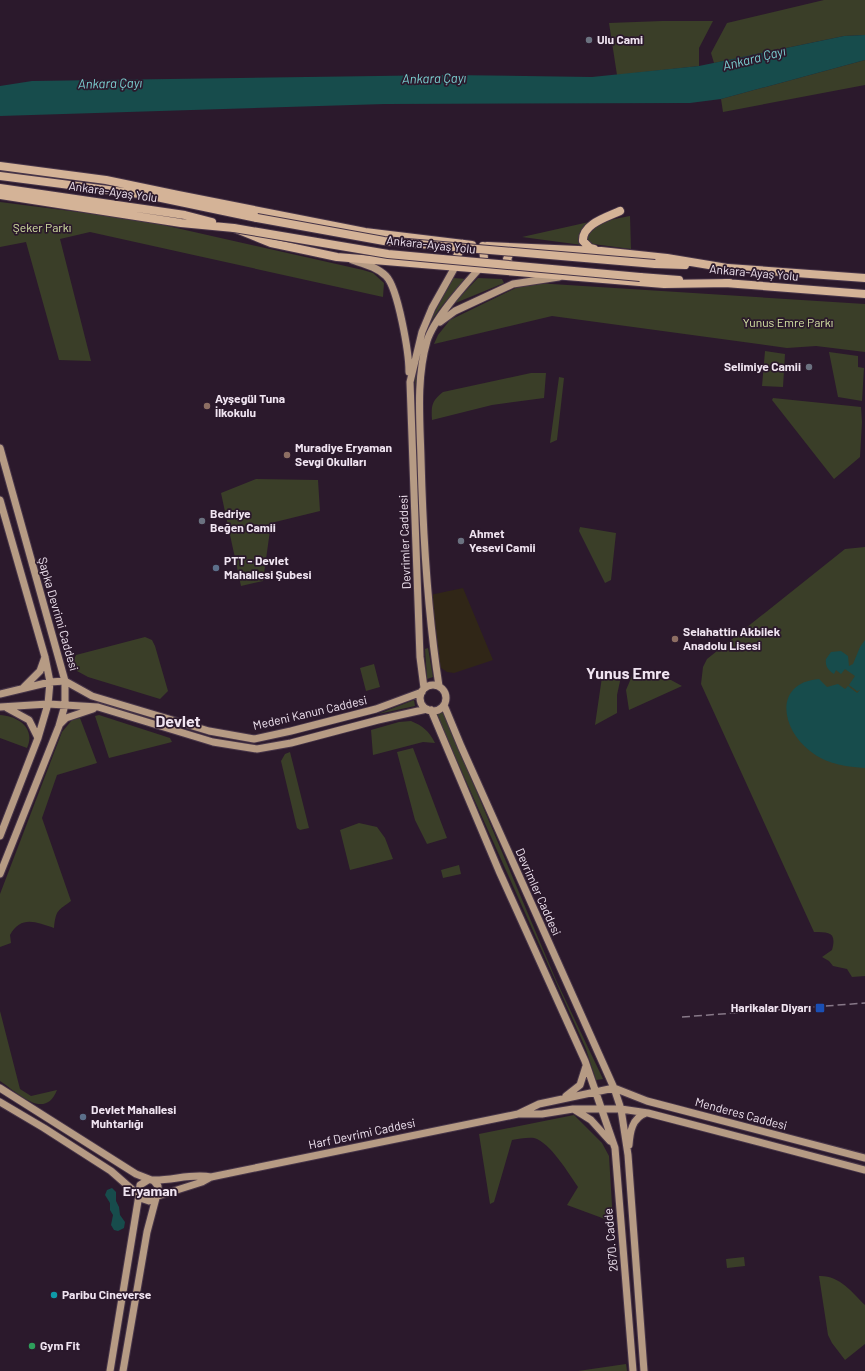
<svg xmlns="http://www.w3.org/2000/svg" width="865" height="1371" viewBox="0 0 865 1371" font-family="Barlow,sans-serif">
<rect width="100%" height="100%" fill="#2b192c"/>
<path fill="#302617" d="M463,588L493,660L454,673L447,672L441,668L437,657L430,595Z"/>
<path fill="#3a3e28" d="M824,0H865V35L844,36L714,63L711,53L727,23Z
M662,21H713L699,48V66L617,75L609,23Z
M865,60V85L723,112L721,99Z
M0,202L141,220L363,270L373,273L384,283L383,297L90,232L60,239L91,361L59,360L26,242L0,247Z
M630,216L631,249L593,244L586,240C589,222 615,219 630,216Z
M589,222L579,235L582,245L522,237Z
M453,278L467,279C450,297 431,314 424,339C421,353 423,376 416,388C409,356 438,306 453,278Z
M478,278L502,279L504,283L453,304Z
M536,283L865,304V352L816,346L787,348L552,316L434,344L438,335L450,320L522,285Z
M765,351L785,354L783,387L762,386Z
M829,352L858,356V367L864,368L862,401L838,397Z
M531,373H546L544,398L492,405L432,420C431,405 432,401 443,392Z
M559,377L564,378L557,440L550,443Z
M773,398L861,407L862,422L860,457L834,479L772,400Z
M256,479L318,480L320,511L271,523L263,581L241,586L221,493Z
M580,527L616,533L611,580L605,583L579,531Z
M865,547V976L852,977L847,969L833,966L829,961L822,957L832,950C837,932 829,932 814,932L701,684L703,667L707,659L845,549Z
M145,637L152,640L155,646L168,691L160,699L88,677L77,671L73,662L76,655Z
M428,648L433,677L427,679L425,649Z
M374,664L380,687L366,691L360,668Z
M603,670L622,672L617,695V713L595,725Z
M632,676L671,680L682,686L629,710L626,690Z
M414,700L415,706L378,714Z
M443,712L556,980L603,1079L596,1080L586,1049L436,714Z
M0,715C18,716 36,728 27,748L0,738Z
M99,715L170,738L172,742L109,758L95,716Z
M80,718L97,763L57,775L42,818L71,901C58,911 56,909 54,928C36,922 21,915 10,935L11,943L0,947V894L62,732L72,720Z
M411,721C423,726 429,731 435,743L423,742L373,755L371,730L399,722Z
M413,748L447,838L427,844L415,820L397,752Z
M290,752L309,828L300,830L297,828L281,761L285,754Z
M359,823L377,827L385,838L393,859L350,870L340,830Z
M459,865L461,874L443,878L441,870Z
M0,1011L20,1089L31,1096L57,1090C45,1121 18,1093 0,1081Z
M574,1115L602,1143L609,1156L613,1222L567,1205L578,1187C569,1174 550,1142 534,1138C528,1137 518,1139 512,1140L494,1202L490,1204L479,1134Z
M744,1257L745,1266L727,1268L726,1259Z
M819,1276C839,1275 852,1292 865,1305V1344L845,1360L832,1343L828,1335Z
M626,1364L627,1371H578Z"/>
<path fill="#174c4c" d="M865,35V60L721,99L690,103L385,104L0,116V86L32,81L447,75L592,77L699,66L844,36Z
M865,640V768C846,767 826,764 810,751C781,729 773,683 819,679L827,687L838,684L845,689L848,686L857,693L860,690L857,691L849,685L855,676L845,669L841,674L836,670L834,674C828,670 825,666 826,659L831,652L841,651L848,656L849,666L853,664L860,647Z
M112,1188L116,1192V1201L119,1207L120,1215L125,1222L124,1228L118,1231L114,1230L111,1225L113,1215L110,1210V1203L105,1195L107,1190Z"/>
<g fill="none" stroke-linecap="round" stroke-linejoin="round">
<defs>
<path id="major" d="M352,260C364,264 377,267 386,276C398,288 409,353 409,372
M440,322L455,311L513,284L559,277
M0,448L65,681V705L59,726L0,874
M0,500L45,657L50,682L48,704L38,738L0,836
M420 698a13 13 0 1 1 26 0a13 13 0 1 1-26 0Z
M439,686C427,609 423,537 421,459C420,420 416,379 427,341C434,319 463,287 478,270
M24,687L40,671L45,657
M424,688L420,657L410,382L422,332L432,308L455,267
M0,694L50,682L65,681L92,696L209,731L254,739L291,731L376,709L422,692
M444,705L461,746L614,1088L621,1109L628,1155L644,1371
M0,707L48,704L98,707L213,742L257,749L291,743L378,720L427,709
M7,708L29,720L38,738
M431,710L499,871L585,1061L615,1148L633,1371
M60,724L66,718L93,709
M0,1088L136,1174L154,1181L158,1186V1196L149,1201L143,1199L111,1171L44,1128L0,1102
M614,1088L647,1101L865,1158
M566,1096L580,1085L586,1066
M575,1110L591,1120L610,1141
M521,1114H542L573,1109H621L648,1113L865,1170
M629,1145C630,1132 632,1118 646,1113
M152,1180C172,1181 191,1173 211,1177
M139,1194L140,1185L148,1180
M158,1196L202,1182L211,1177L518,1114L539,1104L614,1088
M110,1371L139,1195
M123,1371L147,1232L156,1198"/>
<path id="highway" d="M0,166L106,180L178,195
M0,176L147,195L257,218
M0,188L185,215L212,222
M173,194L365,232L472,245
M0,195L181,223L234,228L271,243L337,257L664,284L730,283
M487,246L601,251L667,258L733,269
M594,249L590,248L583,241C582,224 607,217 620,211
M655,264L685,265
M455,266L457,256L463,244
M480,268L484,259L483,246
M728,268L865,278
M512,270L507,259L511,251L515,249
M640,277L679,280
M725,283L865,294"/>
</defs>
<use href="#major" stroke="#473548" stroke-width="9"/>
<use href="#highway" stroke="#473548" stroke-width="10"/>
<use href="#major" stroke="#b69b84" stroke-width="7"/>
<use href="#highway" stroke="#d4b397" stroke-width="8"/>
<path stroke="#877888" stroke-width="1.5" stroke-dasharray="8 4" stroke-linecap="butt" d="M682,1017L865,1003"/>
<defs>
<path id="highway-bridge" d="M257,218L384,241L655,264
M234,228L388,254L640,277"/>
</defs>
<use href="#highway-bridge" stroke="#473548" stroke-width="10" stroke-linecap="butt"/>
<use href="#highway-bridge" stroke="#d4b397" stroke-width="8"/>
</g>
<g fill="#6b7280" stroke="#2b192c" stroke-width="1.5">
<circle cx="589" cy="40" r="4"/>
<circle cx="809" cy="367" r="4"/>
<circle cx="202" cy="521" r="4"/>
<circle cx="461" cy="541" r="4"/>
</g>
<g fill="#8d6e63" stroke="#2b192c" stroke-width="1.5">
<circle cx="207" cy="406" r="4"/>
<circle cx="287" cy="455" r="4"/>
<circle cx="675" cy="639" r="4"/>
</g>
<g fill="#5c6f8a" stroke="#2b192c" stroke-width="1.5">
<circle cx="216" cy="568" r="4"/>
<circle cx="83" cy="1117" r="4"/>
</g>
<rect fill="#1a4fb4" stroke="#2b192c" stroke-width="1.5" x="815" y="1003" width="10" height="10" rx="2"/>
<circle fill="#0f9aa8" stroke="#2b192c" stroke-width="1.5" cx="54" cy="1295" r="4"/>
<circle fill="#2e9e5b" stroke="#2b192c" stroke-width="1.5" cx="32" cy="1346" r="4"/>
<g text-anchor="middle" stroke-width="3.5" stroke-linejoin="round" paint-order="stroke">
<g font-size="12" font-weight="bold" fill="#f0e4f1" stroke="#2b192c" text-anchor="start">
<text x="597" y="44">Ulu Cami</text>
<text x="801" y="371" text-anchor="end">Selimiye Camii</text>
<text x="215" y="403">Ayşegül Tuna<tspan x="215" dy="14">İlkokulu</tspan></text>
<text x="295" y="452">Muradiye Eryaman<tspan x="295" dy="14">Sevgi Okulları</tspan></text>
<text x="210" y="518">Bedriye<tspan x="210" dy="14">Beğen Camii</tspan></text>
<text x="469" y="538">Ahmet<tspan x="469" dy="14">Yesevi Camii</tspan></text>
<text x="224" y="565">PTT - Devlet<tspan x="224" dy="14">Mahallesi Şubesi</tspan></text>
<text x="683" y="636">Selahattin Akbilek<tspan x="683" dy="14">Anadolu Lisesi</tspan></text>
<text x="811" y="1012" text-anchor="end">Harikalar Diyarı</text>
<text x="91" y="1114">Devlet Mahallesi<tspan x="91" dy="14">Muhtarlığı</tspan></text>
<text x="62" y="1299">Paribu Cineverse</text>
<text x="40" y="1350">Gym Fit</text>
</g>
<g font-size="12" fill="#f0e4f1" stroke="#2b192c">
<text transform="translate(113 192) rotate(8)" y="4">Ankara-Ayaş Yolu</text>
<text transform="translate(431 245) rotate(6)" y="4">Ankara-Ayaş Yolu</text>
<text transform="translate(754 273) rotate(5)" y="4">Ankara-Ayaş Yolu</text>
<text transform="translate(405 542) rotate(-92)" y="4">Devrimler Caddesi</text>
<text transform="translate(58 614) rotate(74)" y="4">Şapka Devrimi Caddesi</text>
<text transform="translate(310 713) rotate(-13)" y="4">Medeni Kanun Caddesi</text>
<text transform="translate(538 892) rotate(66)" y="4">Devrimler Caddesi</text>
<text transform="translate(741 1114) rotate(15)" y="4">Menderes Caddesi</text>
<text transform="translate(362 1134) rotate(-12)" y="4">Harf Devrimi Caddesi</text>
<text transform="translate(611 1240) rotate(-95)" y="4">2670. Cadde</text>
</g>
<g font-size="12" fill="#d4e2a3" stroke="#2b192c">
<text x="42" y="232">Şeker Parkı</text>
<text x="788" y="327">Yunus Emre Parkı</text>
</g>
<g font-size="13" font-style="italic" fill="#7cd2d3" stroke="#2b192c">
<text transform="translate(754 58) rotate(-14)" y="5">Ankara Çayı</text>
<text transform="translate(434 78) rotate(-1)" y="5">Ankara Çayı</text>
<text transform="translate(110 83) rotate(-1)" y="5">Ankara Çayı</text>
</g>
<g font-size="14" font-weight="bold" fill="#f0e4f1" stroke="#2b192c">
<text x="150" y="1196">Eryaman</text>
</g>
<g font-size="16" font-weight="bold" fill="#f0e4f1" stroke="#2b192c">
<text x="628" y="679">Yunus Emre</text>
<text x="178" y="727">Devlet</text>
</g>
</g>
</svg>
